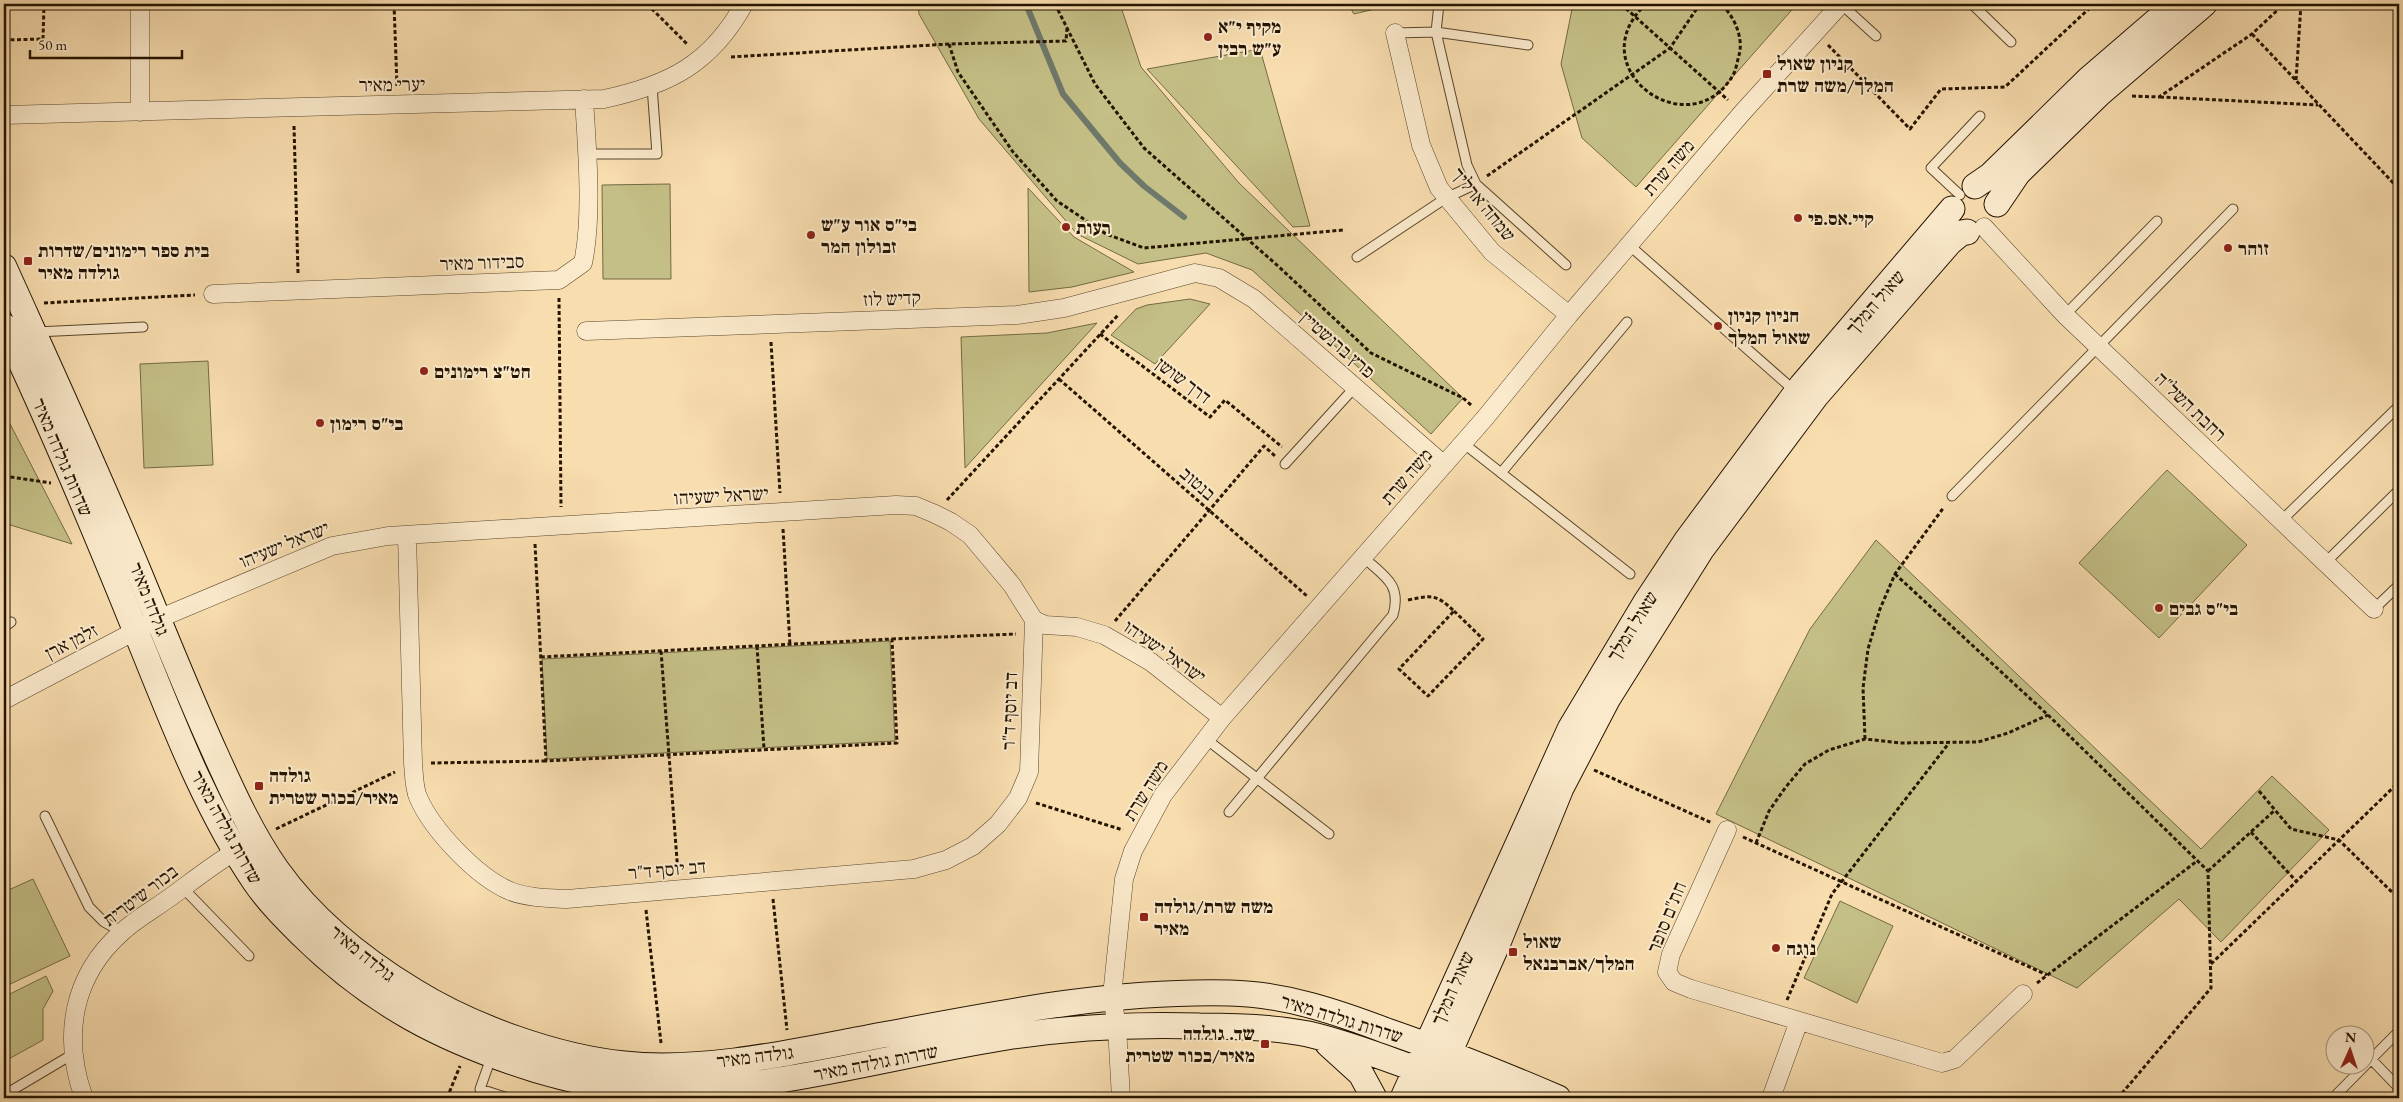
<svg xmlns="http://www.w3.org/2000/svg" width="2403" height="1102" viewBox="0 0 2403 1102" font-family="'EB Garamond','Frank Ruhl Libre',serif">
<rect width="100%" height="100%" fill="#f8ddaf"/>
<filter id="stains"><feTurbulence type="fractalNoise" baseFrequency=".004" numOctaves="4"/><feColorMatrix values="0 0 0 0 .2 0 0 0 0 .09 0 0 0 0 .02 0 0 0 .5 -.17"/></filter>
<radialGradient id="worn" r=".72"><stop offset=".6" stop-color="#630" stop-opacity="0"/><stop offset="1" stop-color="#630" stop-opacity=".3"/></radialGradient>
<path fill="#c4bf86" stroke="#746a43" d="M918,4H1120L1141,67L1239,183L1463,398L1431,434L1252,270L1206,253L1138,264L1077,234L979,119L919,14Z
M1348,4H1396L1354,14Z
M1573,4H1797L1636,187L1582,138L1561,64Z
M1260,49L1310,226L1293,227L1147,69Z
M670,184L671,279H603L602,185Z
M1028,188L1074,237L1134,272L1072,287L1029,292Z
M1190,299L1210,304L1155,364L1111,335L1136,309L1147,305Z
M1097,323L965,468L961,337L1047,333Z
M208,361L213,465L144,468L140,364Z
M7,418L72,544L4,523V420Z
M2167,470L2247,545L2159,638L2079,563Z
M1876,540L2201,849L2272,776L2329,830L2221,942L2179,899L2077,988L1716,814L1810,629Z
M890,641L895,741L547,759L542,659Z
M33,879L70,956L4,987V892Z
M1840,901L1893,926L1857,1003L1804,978Z
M46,976L53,991L43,1009V1040L7,1060L4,1053V997Z"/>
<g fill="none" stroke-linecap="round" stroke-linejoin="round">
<path stroke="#6e786b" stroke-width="6" d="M1026,4L1063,94L1120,163L1144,186L1184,217"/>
<defs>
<path id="lane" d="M1439,4L1436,32L1467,165L1476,184L1566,265
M1841,4L1876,36
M1972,4L2011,42
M1395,33L1436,32L1528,45
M587,154H657L652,86
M1960,195L1931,168L1980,116
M1629,245L1796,392
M1357,257L1446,198L1476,184
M2065,315L2157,221
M36,332L143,327
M1463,443L1630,574
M1285,464L1355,387
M1501,473L1627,322
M1952,496L2233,209
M2281,521L2399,406
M2325,563L2399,490
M2374,609L2399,585
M4,627L11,622
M1206,739L1329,834
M1229,812L1393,615C1402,584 1384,576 1363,557
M45,816L89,907L104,922L122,932
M183,888L249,956
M492,1055L480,1089L508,1098
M2371,1059L2399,1088
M4,1095L73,1054
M2333,1098L2399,1031"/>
<path id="street" d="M140,4V112
M1395,33L1421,145L1439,188L1492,252L1569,315
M4,115L604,99C669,85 711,64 744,4
M1984,227L2065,315L2374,609
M213,294L559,280L583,263C593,216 587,148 584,99
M586,331L1017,315L1064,308L1195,273L1219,278L1254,299L1444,465
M407,535L413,763C414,774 414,788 418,797C432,830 477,877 510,891C528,898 548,898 567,899L914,869L946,860L973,846L998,824L1018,798L1029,772L1034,620
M4,700L158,619L332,546L388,536L896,505L916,506L935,514L951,522L970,535L1012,585L1034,620L1045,625L1077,627L1104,635L1151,662L1222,718
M1727,830L1671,954L1667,972L1674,982L1691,989L1942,1063L1955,1059L2023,994
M84,1098C62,1037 72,976 122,932C137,918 156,908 172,896C195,879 219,860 244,846
M1121,1098L1117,1027L1112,996L1124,879L1133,851L1163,795L1222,718L1485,418L1569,315L1742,113L1841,4
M1771,1098L1799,1021"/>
<path id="secondary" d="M1975,186L1991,175L2089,79L2176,4
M1997,204L2018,173L2099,94L2204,4
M4,267C50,369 97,471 140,575C163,631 186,688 211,744C230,786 250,832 277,870C312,919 363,960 414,991C472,1027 556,1057 624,1064C698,1072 784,1054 856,1040C982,1017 1101,990 1230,993C1284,994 1337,1012 1387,1031C1445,1051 1502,1074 1558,1098
M4,326C52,427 95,530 137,634C171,717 204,807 255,882C268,901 285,918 301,934C372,1004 443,1041 537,1070C578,1082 620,1091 663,1091C782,1089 897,1054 1013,1036C1075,1027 1139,1024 1200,1026C1236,1026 1273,1027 1308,1034C1382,1051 1449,1089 1525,1098
M1328,1044L1361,1074L1374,1098
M1403,1098L1570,729L1646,602L1687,540L1802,385L1952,209
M1429,1098L1497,945L1561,788L1608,698L1701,550L1816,396L1950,242L1961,233L1967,232"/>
</defs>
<use href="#lane" stroke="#59462c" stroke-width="11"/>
<use href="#street" stroke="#59462c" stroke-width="19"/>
<use href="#secondary" stroke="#241400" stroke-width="27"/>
<path stroke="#241400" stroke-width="3" stroke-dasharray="4 2.5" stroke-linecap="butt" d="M394,4L397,86
M647,4L688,45
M1055,4L1095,84L1144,148L1278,266L1371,353L1463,398L1471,405
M1621,4L1728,100
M1646,4C1578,67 1687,148 1732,77C1736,71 1737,62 1739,55C1744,39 1734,14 1720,4
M2252,34L2399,189
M4,40L43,39L44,4
M949,44L958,72L1013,152L1057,201L1106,234L1144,248L1343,230
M1828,45L1910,129L1941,89L2005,87L2094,4
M731,57L949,44L1066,41L1067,28
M2296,80L2301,4
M2132,96L2159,97L2252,34L2284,4
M2160,97L2318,105
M294,126L298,273
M1487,176L1670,48L1700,4
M559,298L561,507
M44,303L195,295
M1100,334L1210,417L1225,400L1282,447
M771,342L780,493
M1059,379L1307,596
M4,476L51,483
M947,500L1119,314
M783,529L790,645
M535,544L546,761L897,743L892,639L540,657
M1895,574L2048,715L2208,871L2211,988L2118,1098
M1408,600C1432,595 1436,594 1454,611
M1454,611L1483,639L1428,696L1399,669Z
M1115,621L1264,446L1275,456
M892,639L1016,634
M757,646L764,749
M661,651L678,873
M1865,739L1863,688L1868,649L1880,609L1895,574L1944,507
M431,763L546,761
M1594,770L1712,823
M2259,791L2291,829L2339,840L2399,899
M1036,803L1123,830
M276,829L395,772
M2251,832L2296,881
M1743,837L2047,975
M1756,843L1769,811L1785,788L1805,764L1829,750L1865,739L1900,743L1978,742L2008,733L2048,715
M2208,871L2275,810
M773,899L787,1030
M646,910L661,1043
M2211,964L2399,782
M2037,983L2197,861
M1787,1000L1832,894L1949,743
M447,1098L460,1066"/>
<use href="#lane" stroke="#fae9cb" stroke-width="9"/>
<use href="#street" stroke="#fae9cb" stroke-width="18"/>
<use href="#secondary" stroke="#fae9cb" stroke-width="25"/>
</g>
<g fill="#8f2418" stroke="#fae9cb" stroke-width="2">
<circle cx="1208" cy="37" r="5"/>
<rect x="1762" y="69" width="10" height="10" rx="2.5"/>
<circle cx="1798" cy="218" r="5"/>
<circle cx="1066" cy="227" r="5"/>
<circle cx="811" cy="235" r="5"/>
<circle cx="2228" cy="248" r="5"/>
<rect x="23" y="256" width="10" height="10" rx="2.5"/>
<circle cx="1718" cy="326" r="5"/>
<circle cx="424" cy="371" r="5"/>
<circle cx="320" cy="423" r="5"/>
<circle cx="2159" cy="608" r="5"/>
<rect x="254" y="781" width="10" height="10" rx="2.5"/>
<rect x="1139" y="912" width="10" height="10" rx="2.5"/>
<circle cx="1776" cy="948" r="5"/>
<rect x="1508" y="947" width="10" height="10" rx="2.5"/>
<rect x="1260" y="1039" width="10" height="10" rx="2.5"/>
</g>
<g text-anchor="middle" stroke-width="4" stroke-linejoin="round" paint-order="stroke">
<g font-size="19" font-weight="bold" fill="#241400" stroke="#fae9cb" text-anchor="start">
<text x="1218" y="33">מקיף י"א<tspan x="1218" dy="22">ע"ש רבין</tspan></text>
<text x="1777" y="70">קניון שאול<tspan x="1777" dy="22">המלך/משה שרת</tspan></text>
<text x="1808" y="225">קיי.אס.פי</text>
<text x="821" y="231">בי"ס אור ע"ש<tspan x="821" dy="22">זבולון המר</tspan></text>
<text x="1076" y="234">רעות</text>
<text x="2238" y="255">זוהר</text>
<text x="38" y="257">בית ספר רימונים/שדרות<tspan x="38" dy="22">גולדה מאיר</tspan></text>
<text x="1728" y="322">חניון קניון<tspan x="1728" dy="22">שאול המלך</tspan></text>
<text x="434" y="378">חט"צ רימונים</text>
<text x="330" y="430">בי"ס רימון</text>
<text x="2169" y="615">בי"ס גבים</text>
<text x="269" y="782">גולדה<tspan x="269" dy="22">מאיר/בכור שטרית</tspan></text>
<text x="1154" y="913">משה שרת/גולדה<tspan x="1154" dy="22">מאיר</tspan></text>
<text x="1523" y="948">שאול<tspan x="1523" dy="22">המלך/אברבנאל</tspan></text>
<text x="1786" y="955">נוגה</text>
<text x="1255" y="1040" text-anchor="end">שד. גולדה<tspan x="1255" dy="22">מאיר/בכור שטרית</tspan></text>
</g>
<g font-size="19" fill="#241400" stroke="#fae9cb">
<text transform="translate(392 84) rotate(-1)" y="7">יערי מאיר</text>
<text transform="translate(1668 167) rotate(-49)" y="7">משה שרת</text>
<text transform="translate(1484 204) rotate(51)" y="7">שמחה ארליך</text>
<text transform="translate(482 262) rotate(-2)" y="7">סבידור מאיר</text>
<text transform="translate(892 298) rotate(-2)" y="7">קדיש לוז</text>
<text transform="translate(1875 302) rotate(-49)" y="7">שאול המלך</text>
<text transform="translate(1338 344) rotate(41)" y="7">פרץ ברנשטיין</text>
<text transform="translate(1184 380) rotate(37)" y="7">דרך שושן</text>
<text transform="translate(2191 406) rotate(44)" y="7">רחבת השל"ה</text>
<text transform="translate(63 457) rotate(67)" y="7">שדרות גולדה מאיר</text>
<text transform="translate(1406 476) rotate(-49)" y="7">משה שרת</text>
<text transform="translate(1198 483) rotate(41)" y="7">בנטוב</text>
<text transform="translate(721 495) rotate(-3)" y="7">ישראל ישעיהו</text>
<text transform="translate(284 544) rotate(-22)" y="7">ישראל ישעיהו</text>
<text transform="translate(150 599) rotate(68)" y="7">גולדה מאיר</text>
<text transform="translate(1632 626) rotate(-58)" y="7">שאול המלך</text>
<text transform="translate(71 641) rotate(-27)" y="7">זלמן ארן</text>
<text transform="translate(1165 651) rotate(35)" y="7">ישראל ישעיהו</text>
<text transform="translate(1009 711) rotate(-88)" y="7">דב יוסף ד"ר</text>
<text transform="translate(1145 790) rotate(-58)" y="7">משה שרת</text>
<text transform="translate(227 827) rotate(61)" y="7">שדרות גולדה מאיר</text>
<text transform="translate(667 869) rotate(-5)" y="7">דב יוסף ד"ר</text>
<text transform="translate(140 895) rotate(-37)" y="7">בכור שיטרית</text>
<text transform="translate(1666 917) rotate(-68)" y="7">חת"ם סופר</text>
<text transform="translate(363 953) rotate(39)" y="7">גולדה מאיר</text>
<text transform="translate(1452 988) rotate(-66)" y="7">שאול המלך</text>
<text transform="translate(1342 1018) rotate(17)" y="7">שדרות גולדה מאיר</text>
<text transform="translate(755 1056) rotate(-7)" y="7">גולדה מאיר</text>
<text transform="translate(876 1062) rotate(-11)" y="7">שדרות גולדה מאיר</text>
</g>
</g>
<rect width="2403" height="1102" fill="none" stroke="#f8ddaf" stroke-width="20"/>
<rect x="5" y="5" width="2393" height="1092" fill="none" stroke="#241400" stroke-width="2.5"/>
<rect x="10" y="10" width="2383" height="1082" fill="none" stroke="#241400"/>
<g transform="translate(2350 1050) rotate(3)"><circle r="24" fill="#fae9cb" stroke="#a4947a"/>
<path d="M0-4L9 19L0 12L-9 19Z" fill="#8f2418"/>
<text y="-8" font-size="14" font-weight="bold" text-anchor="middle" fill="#241400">N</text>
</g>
<path d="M30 50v8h152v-8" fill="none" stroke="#241400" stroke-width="2.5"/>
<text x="38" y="50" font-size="15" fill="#241400" stroke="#fae9cb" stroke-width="4" paint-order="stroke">50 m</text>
<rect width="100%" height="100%" filter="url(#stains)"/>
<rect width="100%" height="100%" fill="url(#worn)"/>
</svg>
